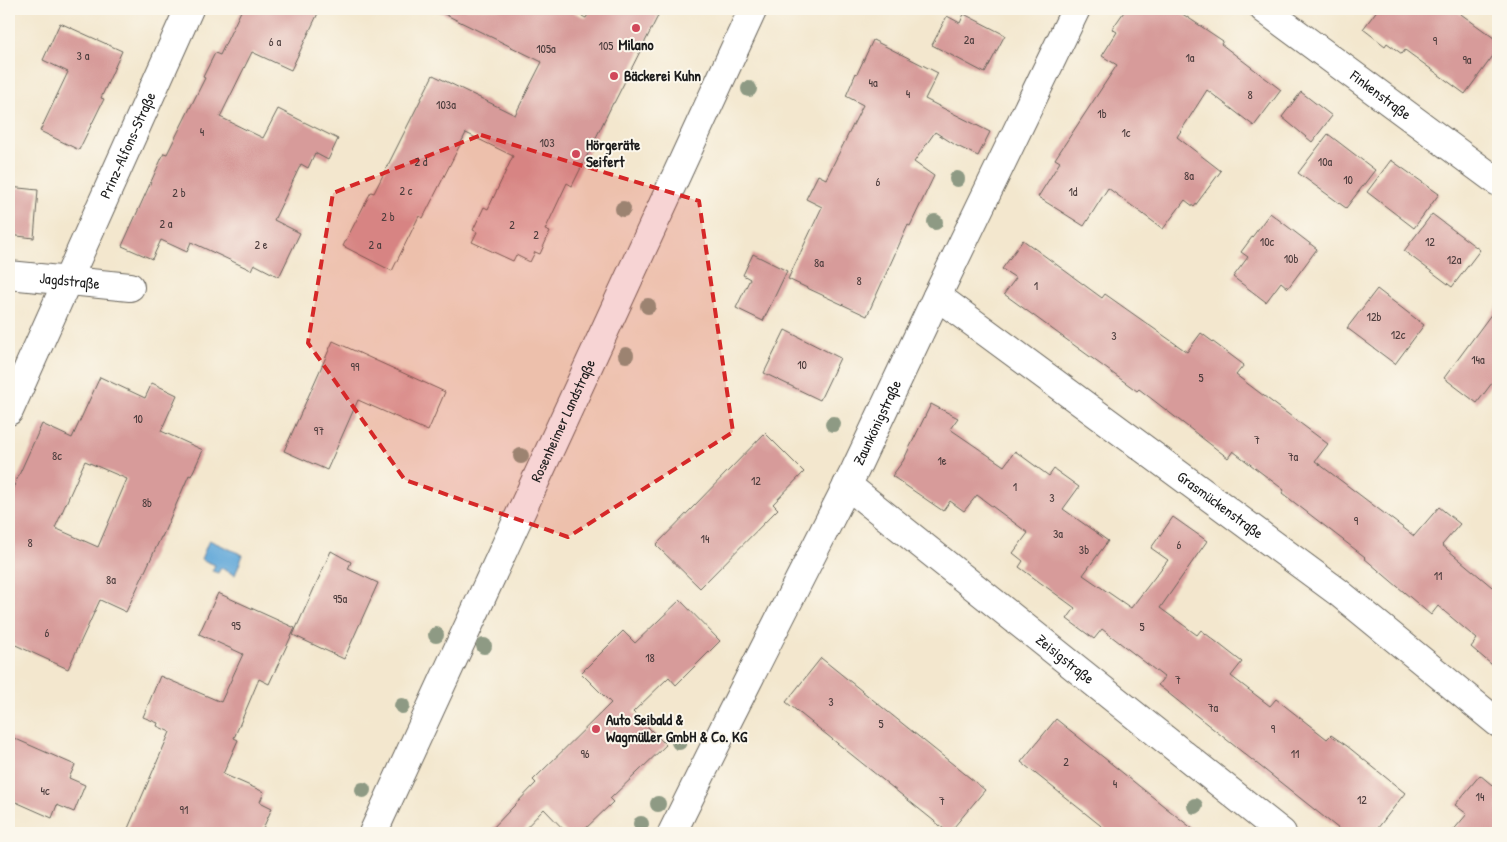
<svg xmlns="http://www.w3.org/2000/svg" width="1507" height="842" viewBox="0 0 1507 842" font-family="'Patrick Hand',sans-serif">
<rect width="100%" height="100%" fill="#fbf7ec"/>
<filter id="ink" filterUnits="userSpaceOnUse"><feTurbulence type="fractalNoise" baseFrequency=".02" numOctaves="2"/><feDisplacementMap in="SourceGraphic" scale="10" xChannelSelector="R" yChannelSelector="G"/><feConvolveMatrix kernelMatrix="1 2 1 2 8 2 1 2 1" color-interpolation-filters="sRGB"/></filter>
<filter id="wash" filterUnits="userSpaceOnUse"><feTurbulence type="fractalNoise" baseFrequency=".0096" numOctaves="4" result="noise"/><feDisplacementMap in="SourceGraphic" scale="20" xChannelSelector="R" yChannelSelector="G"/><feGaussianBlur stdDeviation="1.12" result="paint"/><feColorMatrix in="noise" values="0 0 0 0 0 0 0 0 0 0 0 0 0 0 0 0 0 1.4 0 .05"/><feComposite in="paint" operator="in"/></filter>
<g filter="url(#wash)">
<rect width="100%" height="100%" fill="#f3e7ce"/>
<path fill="#63a9d9" stroke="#40627a" d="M209,540L243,555L235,575L221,568L218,573L212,571L215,565L201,559Z"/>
<g id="blocks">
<path fill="#d79b9a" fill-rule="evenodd" d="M242,9H320L291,70L252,52L220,117L263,138L278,109L338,139L328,160L315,153L308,168L301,164L274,220L300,233L279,277L254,264L251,270L191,242L187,252L161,240L152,259L122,246L164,153L167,154L205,78L203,77L215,53L220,55Z
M434,9H567L586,18L591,9H643L658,16L614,103H613L572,186L567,183L545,230L550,232L540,254L535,252L530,262L516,255L513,261L472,242L477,232L473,230L484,207L488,209L513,156L466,133L423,218L419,216L392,271L343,246L371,192L374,193L433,75L515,115L542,62Z
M1126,9H1175L1223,41L1221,44L1281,90L1254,126L1207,90L1177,137L1221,171L1194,207L1185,200L1163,229L1108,188L1084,226L1038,197L1060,162L1055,159L1117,65L1102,56L1117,32L1112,29Z
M1378,9H1454L1498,41V49L1465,94L1405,50L1402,54L1387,43L1385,46L1363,29Z
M964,14L1005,35L985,73L932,45L947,16L960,23Z
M60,23L122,51L101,98L104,99L79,150L40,131L68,72L43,60Z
M873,40L938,73L925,99L990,132L978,156L957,146L935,132L914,162L934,176L910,226L908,225L867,316L788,279L822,207L806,199L818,175L826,179L863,105L846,96L856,73L857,74Z
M1301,92L1332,116L1312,142L1282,117Z
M1328,134L1375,170L1346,208L1298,173Z
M1391,160L1439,194L1414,228L1367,192Z
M9,187L38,190L34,238L9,235Z
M1270,213L1317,249L1288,288L1281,282L1266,302L1233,277L1248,257L1241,252Z
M1432,214L1480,250L1452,287L1404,251Z
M1023,240L1102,298L1105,294L1187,352L1201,333L1244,365L1236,375L1328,444L1315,461L1414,536L1439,507L1460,524L1442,545L1498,592V670L1471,647L1477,639L1438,606L1431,615L1364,558L1365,557L1282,493L1284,490L1259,471L1233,451L1228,458L1139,389L1137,391L1004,294L1016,278L1002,269Z
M753,254L787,271L763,321L736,308L750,279L743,275Z
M1377,289L1424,325L1395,364L1347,328Z
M1498,305V375L1477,403L1444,378Z
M785,330L840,358L820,400L764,373Z
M333,341L445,392L428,431L358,400L327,470L284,451Z
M100,377L145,398L152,383L177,395L161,431L203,450L191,476L189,475L162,537H161L126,612L100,600L68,669L9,642V497L42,424L72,438ZM85,461L127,479L98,547L55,528Z
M931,404L958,418L950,429L1004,466L1015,451L1049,476L1054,469L1079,487L1063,509L1108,541L1083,575L1131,608L1168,560L1151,548L1173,517L1207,541L1160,608L1197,635L1201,630L1242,662L1231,676L1270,706L1276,699L1327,739L1331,735L1347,746L1405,793L1374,833H1344L1158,685L1164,677L1102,629L1094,639L1067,619L1075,608L1019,567L1023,561L1013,553L1028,533L977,495L964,511L950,501L943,511L892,476L903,461Z
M765,433L804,472L773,504L778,509L700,588L656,545Z
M331,551L351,562L348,569L378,583L344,659L293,635Z
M218,593L295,628L269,684L259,679L234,738L238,740L223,774L264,792L260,802L272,808L261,833H126L170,732L157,726L158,723L143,717L160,676L221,702L243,654L199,634Z
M680,600L720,641L676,685L669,677L633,712L666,745L610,799L613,802L581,833H567L544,809L521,833H488L536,783L533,780L611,703L581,673L623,631L635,643Z
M821,658L985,790L949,833L786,702Z
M1056,719L1165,807L1198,833H1110L1021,762Z
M9,736L75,765L69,778L85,785L74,812L57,805L52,818L9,799Z
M1480,775L1498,790V833H1451L1467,814L1455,805Z"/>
</g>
</g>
<g filter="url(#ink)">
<use href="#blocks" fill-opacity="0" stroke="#67635a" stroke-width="1"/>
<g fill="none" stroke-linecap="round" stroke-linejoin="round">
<defs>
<g id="minor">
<path id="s1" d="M1264,9L1498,182"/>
<path id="s2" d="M9,275L130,287"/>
<path id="s3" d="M937,296L1338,592L1498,723"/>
<path id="s4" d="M9,411L189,9"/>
<path id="s5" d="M847,485L1282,833"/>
<path id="s6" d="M672,833L724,728L855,470L937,296L1076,9"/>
</g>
<g id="secondary">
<path id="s7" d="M373,833L753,9"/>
</g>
</defs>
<use href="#minor" stroke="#67635a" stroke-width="30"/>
<use href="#secondary" stroke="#67635a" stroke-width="30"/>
<use href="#minor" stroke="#fff" stroke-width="28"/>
<use href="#secondary" stroke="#fff" stroke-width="28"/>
</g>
<g fill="#8e9a84">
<circle cx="749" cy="89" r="8"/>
<circle cx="957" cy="179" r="8"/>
<circle cx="623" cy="209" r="8"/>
<circle cx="935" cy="222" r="8"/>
<circle cx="648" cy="306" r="8"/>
<circle cx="626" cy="355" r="8"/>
<circle cx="833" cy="424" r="8"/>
<circle cx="521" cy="456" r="8"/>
<circle cx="436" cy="635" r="8"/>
<circle cx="484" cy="646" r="8"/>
<circle cx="402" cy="706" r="8"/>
<circle cx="679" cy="742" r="8"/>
<circle cx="363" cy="790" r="8"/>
<circle cx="658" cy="804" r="8"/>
<circle cx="1195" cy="806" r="8"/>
<circle cx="641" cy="824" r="8"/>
</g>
</g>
<path fill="#d62828" fill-opacity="0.2" stroke="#d62828" stroke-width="4" stroke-dasharray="10 6" stroke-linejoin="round" d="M481,135L699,201L733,432L568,537L405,480L308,343L333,193Z"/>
<g fill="#d1495b" stroke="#fbf7ec" stroke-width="2">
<circle cx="636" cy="28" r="5"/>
<circle cx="614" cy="76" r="5"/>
<circle cx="576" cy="154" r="5"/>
<circle cx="596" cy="729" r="5"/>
</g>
<g text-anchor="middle" stroke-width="4" stroke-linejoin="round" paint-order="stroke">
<g font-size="12" fill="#4b3c3c">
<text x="969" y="44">2a</text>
<text x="1435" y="45">9</text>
<text x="275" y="46">6 a</text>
<text x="606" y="50">105</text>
<text x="546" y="53">105a</text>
<text x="83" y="60">3 a</text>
<text x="1190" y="62">1a</text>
<text x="1467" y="64">9a</text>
<text x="873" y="87">4a</text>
<text x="908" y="98">4</text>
<text x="1250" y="99">8</text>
<text x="446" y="109">103a</text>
<text x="1102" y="118">1b</text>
<text x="202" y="136">4</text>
<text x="1126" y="137">1c</text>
<text x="547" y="147">103</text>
<text x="421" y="166">2 d</text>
<text x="1325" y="166">10a</text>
<text x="1189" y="180">8a</text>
<text x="1348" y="184">10</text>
<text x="878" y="186">6</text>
<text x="406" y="195">2 c</text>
<text x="1073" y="196">1d</text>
<text x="179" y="197">2 b</text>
<text x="388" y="221">2 b</text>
<text x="166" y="228">2 a</text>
<text x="512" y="229">2</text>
<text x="536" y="239">2</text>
<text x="1267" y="246">10c</text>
<text x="1430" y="246">12</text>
<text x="261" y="249">2 e</text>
<text x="375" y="249">2 a</text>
<text x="1291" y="263">10b</text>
<text x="1454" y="264">12a</text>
<text x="819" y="267">8a</text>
<text x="859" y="285">8</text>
<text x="1036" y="290">1</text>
<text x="1374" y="321">12b</text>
<text x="1398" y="339">12c</text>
<text x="1114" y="340">3</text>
<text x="1478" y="364">14a</text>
<text x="802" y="369">10</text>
<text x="355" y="371">99</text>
<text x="1201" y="382">5</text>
<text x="138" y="423">10</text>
<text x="319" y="435">97</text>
<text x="1257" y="444">7</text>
<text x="57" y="460">8c</text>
<text x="1293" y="461">7a</text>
<text x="942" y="465">1e</text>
<text x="756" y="485">12</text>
<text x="1015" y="491">1</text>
<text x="1052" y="502">3</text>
<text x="147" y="507">8b</text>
<text x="1356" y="525">9</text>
<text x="1058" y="538">3a</text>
<text x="705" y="543">14</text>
<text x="30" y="547">8</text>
<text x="1179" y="549">6</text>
<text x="1084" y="554">3b</text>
<text x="1438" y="580">11</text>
<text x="111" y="584">8a</text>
<text x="340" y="603">95a</text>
<text x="236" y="630">95</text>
<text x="1142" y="631">5</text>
<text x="47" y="637">6</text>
<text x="650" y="662">18</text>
<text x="1178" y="684">7</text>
<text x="831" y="706">3</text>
<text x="1213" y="712">7a</text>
<text x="881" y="728">5</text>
<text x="1273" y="733">9</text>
<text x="585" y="758">96</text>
<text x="1295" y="758">11</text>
<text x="1066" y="766">2</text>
<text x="1115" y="788">4</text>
<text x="45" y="795">4c</text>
<text x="1480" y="801">14</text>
<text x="1362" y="804">12</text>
<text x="942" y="805">7</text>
<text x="184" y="814">91</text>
</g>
<g font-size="15" font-weight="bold" fill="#1c1c1c" stroke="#fbf7ec" text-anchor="start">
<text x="636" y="50" text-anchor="middle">Milano</text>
<text x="624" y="81">Bäckerei Kuhn</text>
<text x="586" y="150">Hörgeräte<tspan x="586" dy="17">Seifert</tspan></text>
<text x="606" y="725">Auto Seibald &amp;<tspan x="606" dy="17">Wagmüller GmbH &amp; Co. KG</tspan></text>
</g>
<g font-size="15" fill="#1c1c1c" stroke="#fbf7ec">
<text dy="5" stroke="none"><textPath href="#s1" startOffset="145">Finkenstraße</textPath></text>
<text dy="5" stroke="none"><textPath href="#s4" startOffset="291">Prinz-Alfons-Straße</textPath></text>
<text dy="5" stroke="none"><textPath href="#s2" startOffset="61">Jagdstraße</textPath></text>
<text dy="5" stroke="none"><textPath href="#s7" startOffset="454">Rosenheimer Landstraße</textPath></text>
<text dy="5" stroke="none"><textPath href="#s6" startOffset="459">Zaunkönigstraße</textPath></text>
<text dy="5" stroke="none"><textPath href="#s3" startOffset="352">Grasmückenstraße</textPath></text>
<text dy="5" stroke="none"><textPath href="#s5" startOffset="279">Zeisigstraße</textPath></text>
</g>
</g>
<rect width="1507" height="842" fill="none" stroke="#fbf7ec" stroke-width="30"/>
</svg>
